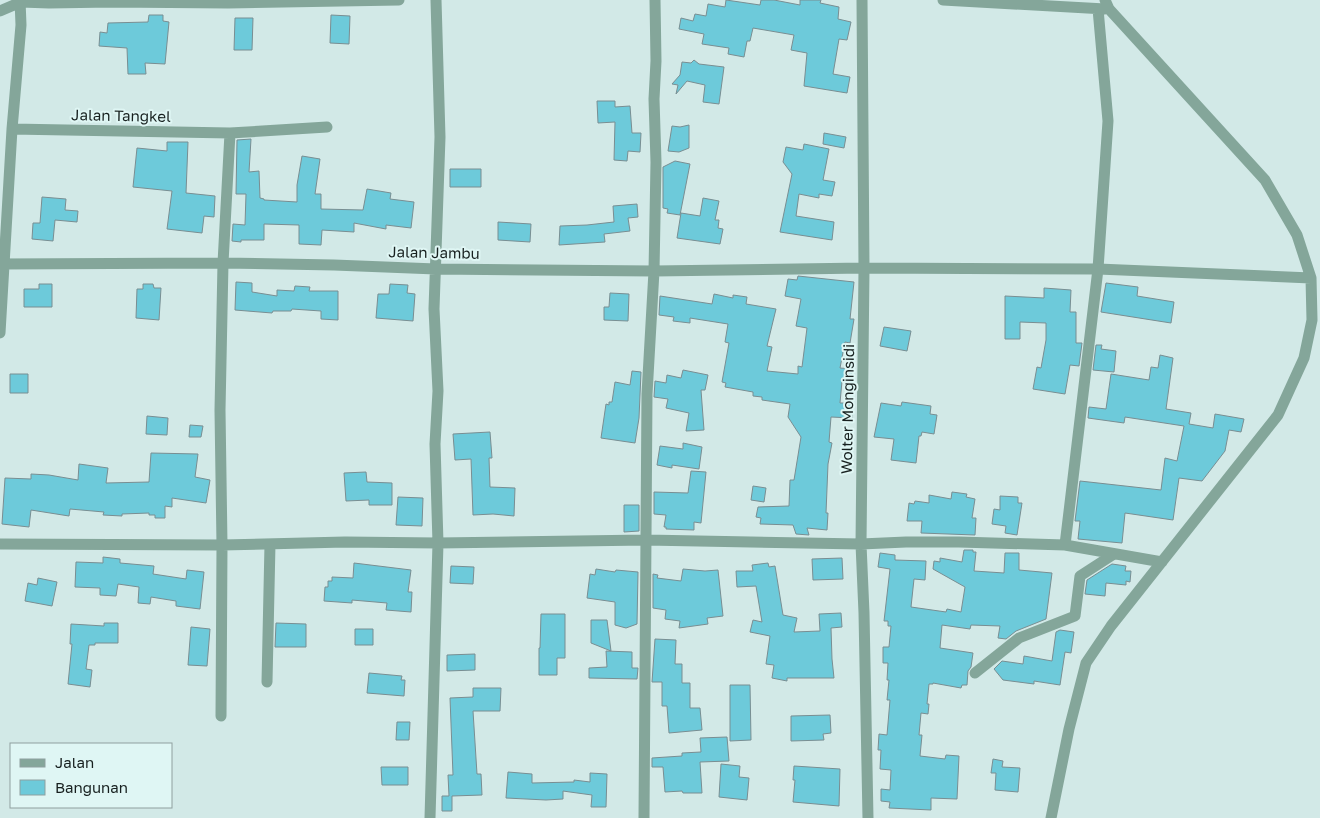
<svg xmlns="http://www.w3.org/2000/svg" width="1320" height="818" viewBox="0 0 1320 818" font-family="'Golos Text',sans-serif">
<rect width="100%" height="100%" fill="#d2e9e7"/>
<path fill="#6dcada" stroke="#798e92" d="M726,0L760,5L761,0H774L800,5V0H821L820,3L839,7L838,19L851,22L847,40L839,39L833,74L850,77L847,93L804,86L807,53L791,50L794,35L753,28L750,41H747L744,57L728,54L729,48L702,44L704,34L679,29L681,18L693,21L695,14L706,16L708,4L725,7Z
M149,15H163V21L169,22L165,64L145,63L146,74H128L127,48L99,46L100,32L107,33L108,23L148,22Z
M331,15L350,16L349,44L330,43Z
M235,18H253L252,50H234Z
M694,60L699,64L724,67L719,104L703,102L705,85L687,81L676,94L678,85L672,84L680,75L682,62L691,63Z
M597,101H615V107L630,106L632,133H641L640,152L628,151L627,161L614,160L615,122L598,123Z
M689,125V148L679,152L668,151L672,126L680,127Z
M824,133L846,137L844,148L823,144Z
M251,139L249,172L259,171L260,198L264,199V200L297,202V185L302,156L320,159L315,194H321V209L363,210L367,189L391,193L390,199L414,202L411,228L386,225V229L354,223V232L322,230L321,245L299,244V225L264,224V240H241V242L232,241L233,224L245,225L246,194H236L237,140Z
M167,142H188L186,193L215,196L214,217L204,216L202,233L167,229L172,191L133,187L137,148L167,151Z
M804,144L829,149L823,180L835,182L832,196L819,194V198L799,194L796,216L834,222L832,240L780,232L792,174L783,162L786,147L803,150Z
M675,161L690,164L680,215L667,213L668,209L663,208V167Z
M450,169H481V187H450Z
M42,197L66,199L65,210L78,211L77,222L55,220L53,241L32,239L33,223H40Z
M703,198L719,201L715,220H719L718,228L723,229L720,244L677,238L681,213L700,216Z
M637,204L638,217L628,218L630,231L604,234L605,242L559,245L560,226L587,225L614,222L613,206Z
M498,222L531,224L530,242L498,240Z
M798,276L854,282L850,319H854L850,343L845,342L840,368L852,369L850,382L842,381L840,403H853L852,418L831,417L829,442L832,443L828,464L826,513H828L827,530L807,528L809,535L796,534L793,525L760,524L761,518L756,517L758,507L789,506L790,480H794L801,437L788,417L790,404L762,400V397L753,396V392L725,387L726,383L722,382L729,343L725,342L728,324L690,318V323L673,321L674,317L659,315L660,296L712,304L714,294L733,298V295L747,297L746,304L776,309L767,346L772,347L767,371L798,374V366L802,367L807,328L796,326L801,299L785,296L788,279L797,280Z
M236,282L252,283V292L277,296V290L294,291L295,286L310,287L309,291H338V320L321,319V311L292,309L291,311H273L272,313L235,310Z
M1106,283L1138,287L1137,296L1174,302L1171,323L1101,312Z
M39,284H52V307H24V289H39Z
M143,284H153L154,288H161L159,320L136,318L137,289H143Z
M390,284L408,285L407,293L415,294L413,321L376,318L378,294H389Z
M1044,288L1071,290L1070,312H1076V343H1082L1079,366L1070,365L1065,394L1033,389L1037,367L1041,368L1046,340V323L1020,322V339H1005V296L1044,298Z
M610,293L629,294L628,321L604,320V307H609Z
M884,327L911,331L907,351L880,346Z
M1096,345H1102L1101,349L1116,351L1114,372L1093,370Z
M1160,355L1173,358L1166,409L1191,413L1189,424L1213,428L1215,414L1244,419L1241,432L1229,430L1225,451L1202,481L1179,478L1173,520L1125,513L1122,543L1078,539L1080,521H1075L1080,481L1161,490L1165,458L1177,461L1184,426L1125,417L1124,423L1088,418L1089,407L1106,409L1111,374L1149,380L1151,367L1158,368Z
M683,370L708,375L705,390H701L704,430L686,431L689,413L666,408L668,399L654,397L655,381L666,383L667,375L681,378Z
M632,371L641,372L639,418L635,443L601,438L606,404L609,405V402H612L615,382L630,385Z
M10,374H28V393H10Z
M902,402L931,406L930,414L937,415L934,434L922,432L921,436H919L916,463L891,460L894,439L874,437L881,403L901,406Z
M147,416L168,418L167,435L146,434Z
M190,425L203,426L201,437H189Z
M490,432L492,458H489L490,487L515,488L514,516L493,514L473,515L471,459L455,460L453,434Z
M683,443L702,447L699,469L672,465V468L657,465L660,446L683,449Z
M151,453L198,454L195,477L210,480L206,503L172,498V507L165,506V518H155V515H149V513L122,514V516L103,515L104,512L70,509L69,516L31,510L29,527L2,524L5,478L31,479V474L49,475L78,480L79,464L108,468L106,483L149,482Z
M691,471L706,472L701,523L694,522V530L666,529V527H664L666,515L654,514V492L688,493Z
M366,472L367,482L392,483V505H369V500L346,501L344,473Z
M753,486L766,488L764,502L751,500Z
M952,492L967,494L966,497L975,499L972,518H976L975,535L921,533L922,521H907L909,503L914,504L915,501L929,503V495L951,499Z
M1000,496L1018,497V503H1022L1017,535L1005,533L1006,526L992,524L994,509L1000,510Z
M398,497L423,498L422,526L396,525Z
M624,505H639V531L624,532Z
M964,550H973V552H976L974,571L1004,573L1005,553H1019V570L1052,573L1046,619L1016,631L1006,639L998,638L1000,626L971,625L970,629L942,625L940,648L973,653L971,667L968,671L967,685H962L961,688L933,683V684H929L927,704H929L928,714L921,713L919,735H922L920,756L945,759L946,755L959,756L957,799L931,798V810L889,808L890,802L881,801V789L890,790L891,770L880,769L881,750H878L879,734L887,735L890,700H887L889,680H887L888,663H883V647H889L891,626H888V621H884L890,569L878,567L880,553L895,555V560L926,561L925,580L914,579L911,607L946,612L947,609L961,612L965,587L933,569L934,561L940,562V558L962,562Z
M103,557L120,559V563L154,566L153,574L186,579L187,570L204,572L200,609L176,606V601L151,597L150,604L138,603L139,587L118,584L116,596L100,595V588L75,587L76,562L103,563Z
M842,558L843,579L813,580L812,559Z
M354,563L411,570L408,592H412L411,612L386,610L387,603L352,600V603L324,601L325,587H328V581H332V577L353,578Z
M768,563L769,567L775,566L783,615L797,618L794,632L820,631L819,614L841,613L842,627L831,628L832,659L834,678H787V681L772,678L774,665L766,664L770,636L750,632L753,620L762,622L756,586L737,587L736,571H753L752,565Z
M1112,564L1126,566L1125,571H1131L1130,582L1126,581V585L1106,583L1105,596L1085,594L1087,580Z
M451,566L474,567L473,584L450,583Z
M596,569L615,572L616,570L638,572L637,624L626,628L615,625V602L587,598L590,574L595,575Z
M683,569L705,571L718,570L723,616L707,618L708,624L679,628L680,621L665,619L666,610L653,608V574L658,575L657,578L681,581Z
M38,578L57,582L52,606L25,601L28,583L37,585Z
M541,614H565V658H557V675H539V648H540Z
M591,620H607L611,651L591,643Z
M104,623H118V643H95V645H89L86,669L92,670L90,687L68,684L72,644H70L71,624L104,626Z
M276,623L306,624V647H275Z
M191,627L210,629L207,666L188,665Z
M355,629H373V645H355Z
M1060,630L1074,632L1071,653L1065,652L1060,685L1034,681V684L1003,680L994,669L1002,661L1023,664L1024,656L1052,661L1056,632Z
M655,639L676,640L675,664H682V683H690V708H700L702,730L669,733L667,706H662V682H652Z
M606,651L632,652V668H638L637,679L589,678V668L607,667Z
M475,654V670L447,671V655Z
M369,673L402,676L401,680H405L404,696L367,693Z
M730,685H750L751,740L730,741Z
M473,688H501L500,711H473L477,774H481L482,795L452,796V811H442V796H449L448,775H453L450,698L473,697Z
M830,715L831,733L823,734L824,740L791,741V716Z
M397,722H410L409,740H396Z
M727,737L729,761L700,762L702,793H683L682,791L665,792L663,767H652V758L682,756V753L701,752L700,738Z
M993,759L1003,761L1002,767L1020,768L1018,792L995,790L996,773H991Z
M721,764L740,766L739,777L749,778L747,800L719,797Z
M794,766L840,769L839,806L793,802L795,780H793Z
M381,767H408V785H382Z
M508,772L532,774V783L574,782V780L590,782V773L607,774L606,807H591L592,795L570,792L563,791V799L546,800L506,798Z"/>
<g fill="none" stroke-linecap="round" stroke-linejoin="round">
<path stroke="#84a69a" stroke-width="11" d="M862,0L864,268L861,544L864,613L868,818
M943,0L1105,9
M0,11L21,2L49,3L111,2L228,3L399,0
M12,129L230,133L327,127
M0,264L223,263L334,265L436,269L654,271L864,268L1098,269L1311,278
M0,333L12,129L21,25L20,0
M0,544L222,545L345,542L438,543L646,540L861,544L906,542H959L1065,545L1162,562
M1065,545L1098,269L1108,121L1098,9
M975,673L1019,638L1075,616L1080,576L1114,554
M267,682L270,544
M221,716L222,545L220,410L223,263L230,133
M430,818L438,543L435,444L438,391L434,309L440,137L436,0
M644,818L647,394L654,271L655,218L656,162L654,99L656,61L655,0
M1051,818L1069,729L1086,663L1111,626L1278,415L1304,358L1312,320L1311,278L1297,235L1265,180L1109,9L1105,0"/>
</g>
<g text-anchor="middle" stroke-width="4" stroke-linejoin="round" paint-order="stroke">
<g font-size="15" fill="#17201f" stroke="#dff6f4">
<text transform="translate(121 116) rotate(1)" y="5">Jalan Tangkel</text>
<text transform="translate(434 253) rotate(1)" y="5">Jalan Jambu</text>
<text transform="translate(848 409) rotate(-89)" y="5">Wolter Monginsidi</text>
</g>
</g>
<rect x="10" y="743" width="162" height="65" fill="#dff6f4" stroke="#8fa09f"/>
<rect x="20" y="759" width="25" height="8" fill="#84a69a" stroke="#8fa09f"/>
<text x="55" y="768" font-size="15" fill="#17201f">Jalan</text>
<rect x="20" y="780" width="25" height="15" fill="#6dcada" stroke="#8fa09f"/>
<text x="55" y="793" font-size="15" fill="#17201f">Bangunan</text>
</svg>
